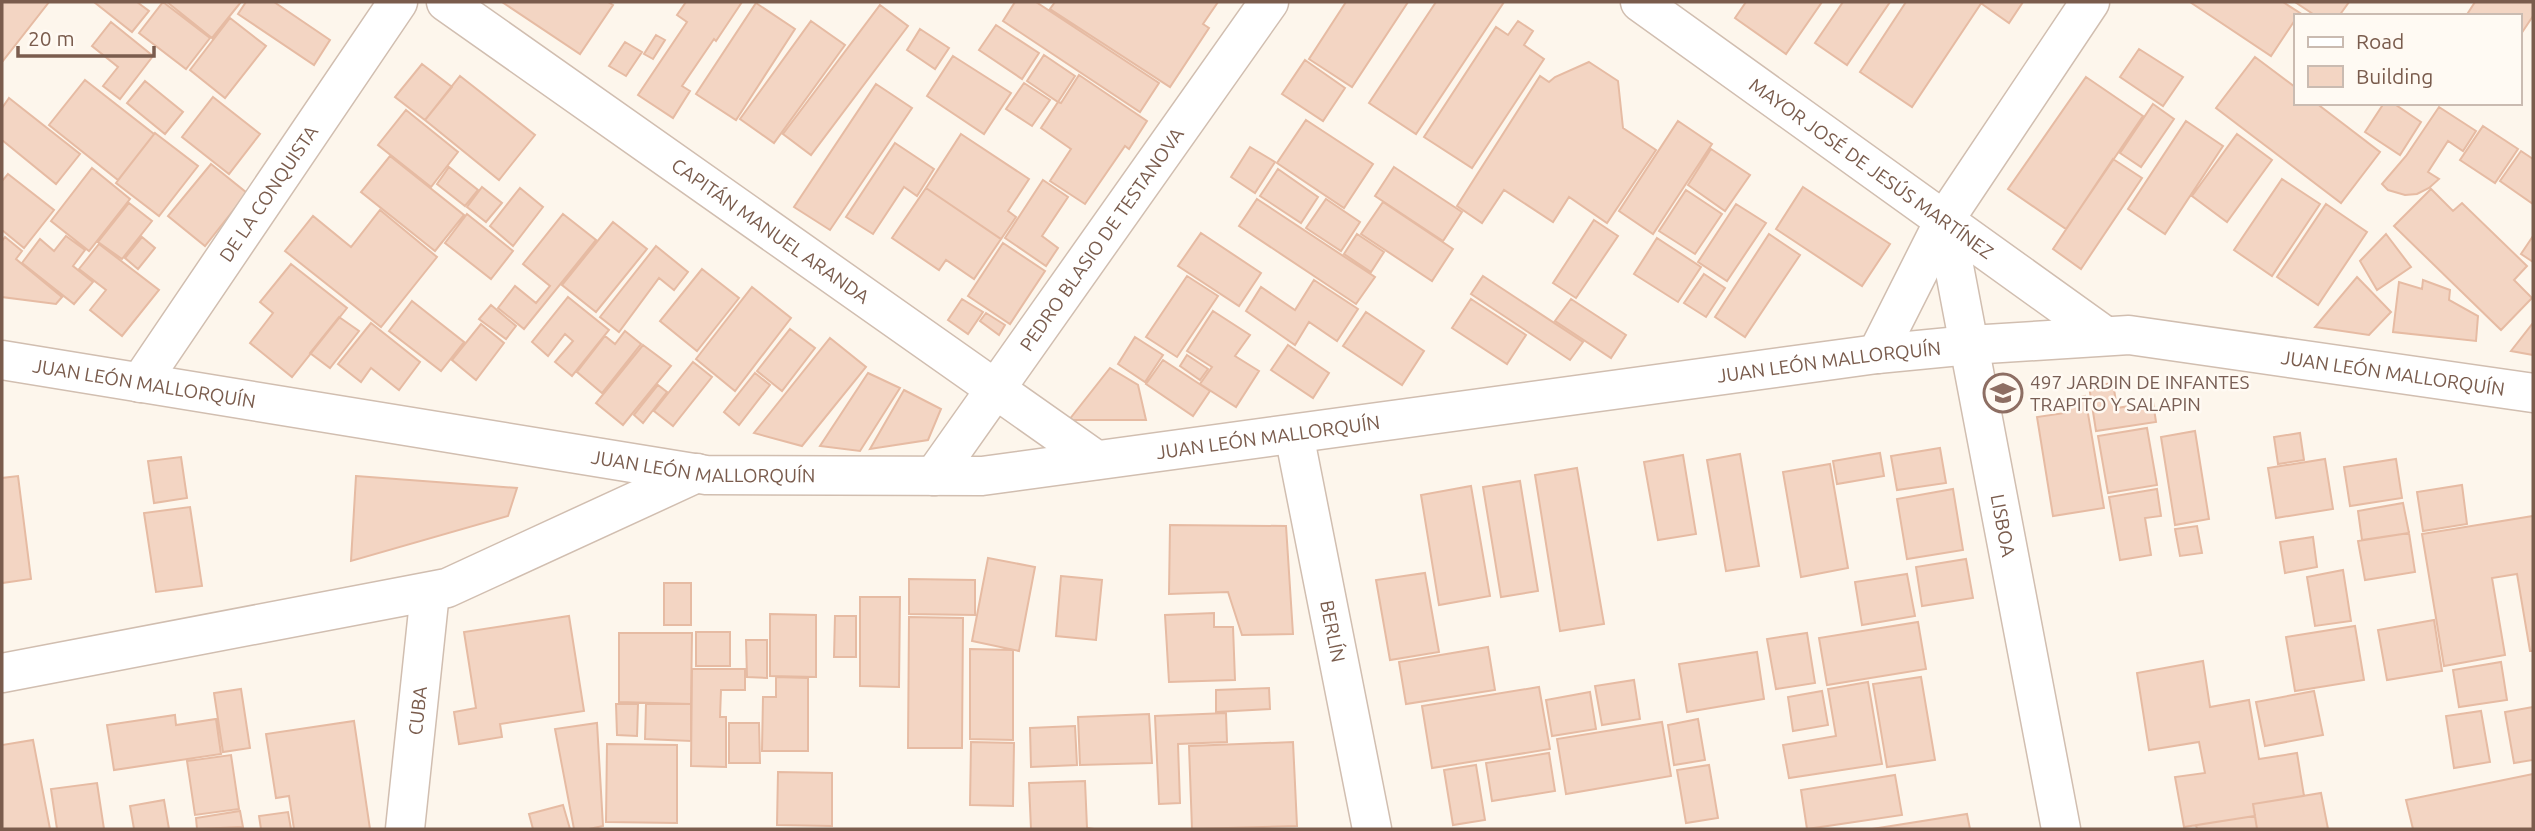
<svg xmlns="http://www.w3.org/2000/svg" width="2535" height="831" viewBox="0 0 2535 831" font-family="Ubuntu,sans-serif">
<rect width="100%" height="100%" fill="#fdf6ec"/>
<path fill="#f3d5c3" stroke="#e6bba3" stroke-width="2" d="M2,2H49L2,62Z
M94,2H137L149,11L132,32Z
M163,2L210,38L186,69L139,33Z
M167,2H241L212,38Z
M246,2H274L330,40L314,65L238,14Z
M502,2H608L613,5L580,54Z
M686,2H742L716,41L714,39L682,86L690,91L673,118L638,95L687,22L677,15Z
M1015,2H1036L1159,83L1140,112L1003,21Z
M1055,2H1218L1203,24L1209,28L1170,87L1050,9Z
M1346,2H1408L1352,87L1309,59Z
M1436,2H1504L1416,134L1369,103Z
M1746,2H1822L1786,54L1735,18Z
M1843,2H1890L1847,65L1815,43Z
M1906,2H1982L1912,107L1860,72Z
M1983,2H2023L2009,23L1982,4Z
M2190,2H2283L2300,13L2295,16V20L2271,56Z
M2295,2H2349L2339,16H2316Z
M2475,2H2533V16L2519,37V16H2466Z
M756,3L795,29L736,120L696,94Z
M880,5L908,26L811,155L783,134Z
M230,18L266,46L225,98L190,70Z
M811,21L845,45L774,143L740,119Z
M1518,21L1533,31L1524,45L1544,59L1472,168L1424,137L1496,27L1508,35Z
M111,22L153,56L120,99L103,86L118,67L92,46Z
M996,25L1039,53L1022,79L979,50Z
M920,29L949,48L935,69L907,50Z
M656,35L665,40L653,59L644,54Z
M625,42L642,52L626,76L609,66Z
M2139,49L2183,77L2163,106L2120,77Z
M1044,55L1075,76L1058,102L1027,81Z
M953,56L1011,93L984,134L927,96Z
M2255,57L2295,87V103H2316L2380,152L2341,203L2216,108Z
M1305,60L1345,88L1323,121L1282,94Z
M1589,62L1618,81L1623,128L1656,150L1607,223L1569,197L1553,222L1504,190L1482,223L1457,206L1540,76L1549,82L1555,77Z
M422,64L452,87L425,120L395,97Z
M1079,75L1147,121L1129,149L1125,146L1085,204L1050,181L1071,149L1041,128L1058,102L1061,103Z
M460,76L535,135L499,180L425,120Z
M2086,77L2143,116L2066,229L2008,189Z
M85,80L154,134L118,180L49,125Z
M145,81L183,112L165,134L127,103Z
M1024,83L1050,100L1032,126L1006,109Z
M876,84L912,108L830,230L794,207Z
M213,97L260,134L229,174L182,137Z
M9,98L80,154L56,184L2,140V108Z
M2384,103H2393L2421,122L2400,155L2365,132Z
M2153,104L2174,119L2141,167L2120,153Z
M2439,107L2476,131L2463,151L2448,141L2428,172L2439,179L2429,188L2417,194L2405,195L2388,190L2382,184L2406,156Z
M406,110L458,152L431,187L378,145Z
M1306,120L1373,164L1344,208L1277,163Z
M1678,121L1712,144L1653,234L1619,211Z
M2186,121L2223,146L2165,234L2128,209Z
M2483,126L2518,149L2495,183L2460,160Z
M155,133L198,166L159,216L116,183Z
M961,134L1029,179L1008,211L1016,217L1001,239L926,188Z
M2237,134L2272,160L2227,222L2192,196Z
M895,143L934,169L917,196L904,187L873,234L846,217Z
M1250,147L1275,162L1255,193L1231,177Z
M1711,149L1750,175L1725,211L1688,185Z
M2521,151L2533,159V204L2500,181Z
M390,156L464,215L435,251L361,192Z
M2113,159L2142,178L2081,269L2053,249Z
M211,164L247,193L205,246L168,216Z
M449,167L478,190L465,206L437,184Z
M1394,167L1462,212L1443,241L1375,196Z
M92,168L130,199L89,251L51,221Z
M1278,169L1318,197L1301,223L1260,196Z
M8,174L54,210L24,248L2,230V181Z
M2282,179L2320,204L2272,276L2234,250Z
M1043,180L1068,197L1042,236L1058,248L1046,266L1005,238Z
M482,187L502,203L486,222L467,207Z
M1803,187L1890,244L1862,286L1776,229Z
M520,188L543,207L513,246L490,226Z
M926,188L1001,239L974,279L946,260L939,270L892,238Z
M2431,189L2453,211L2462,203L2527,266L2514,280L2532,298L2501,330L2394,226Z
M1686,190L1722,214L1695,254L1659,231Z
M1257,199L1375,277L1356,304L1239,226Z
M1326,199L1360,222L1341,251L1306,228Z
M1383,202L1453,249L1432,281L1361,234Z
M129,203L152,221L122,259L98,242Z
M1736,204L1766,223L1727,281L1698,262Z
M2326,204L2367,232L2318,305L2277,277Z
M380,210L437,257L381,327L285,251L313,216L351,247Z
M467,214L513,251L491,279L445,243Z
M563,214L596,240L524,329L498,308L515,286L536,303L550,286L523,264Z
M1594,220L1618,236L1576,298L1553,283Z
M613,222L647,249L596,312L562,285Z
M1201,233L1261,273L1239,306L1178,266Z
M1357,234L1384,252L1371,272L1344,254Z
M1769,234L1800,255L1745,337L1715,317Z
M2386,234L2411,267L2377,290L2360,261Z
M66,236L85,250L73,266L93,282L74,304L22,263L40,239L54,251Z
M2533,236V262L2521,254Z
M5,237L22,251L16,259L62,297L56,304L2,297V241Z
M142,237L155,248L138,269L125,258Z
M1657,238L1701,267L1678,302L1634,274Z
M1003,243L1045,271L1010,324L968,296Z
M99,244L159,290L122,336L90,310L106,290L79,269Z
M656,246L688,272L674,290L659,278L619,332L600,317Z
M291,264L347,308L292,377L250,343L273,313L260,302Z
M702,269L739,298L697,351L660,321Z
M1704,274L1725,288L1706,317L1684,303Z
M1187,276L1218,296L1177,357L1146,337Z
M1483,276L1583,342L1570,360L1471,294Z
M2357,277L2391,312L2369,335L2315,327Z
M1314,280L1358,309L1337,341L1309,322L1295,345L1246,311L1261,287L1295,310Z
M2423,280L2450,290L2449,300L2478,316L2476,341L2393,332L2399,282L2422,289Z
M752,287L791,318L735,391L696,359Z
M568,297L609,330L572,376L555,362L573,341L565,334L548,356L532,342Z
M962,299L983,312L968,334L948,320Z
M1471,299L1526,335L1507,364L1452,328Z
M1571,299L1626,335L1611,358L1555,321Z
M412,301L464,342L441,371L389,331Z
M491,305L516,326L506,339L479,319Z
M1213,311L1250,335L1235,356L1259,371L1236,407L1200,384L1212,367L1187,351Z
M1366,312L1424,351L1402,385L1343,346Z
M986,313L1005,325L999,335L980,321Z
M339,317L359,331L330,368L310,353Z
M371,323L420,362L399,390L371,368L361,382L338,364Z
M2533,323V355L2511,351Z
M481,324L504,343L476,380L452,360Z
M790,329L815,348L782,391L757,371Z
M625,331L641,344L602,393L577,372L605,336L615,344Z
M1135,337L1163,355L1145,382L1118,364Z
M830,338L866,367L802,446L754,433Z
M643,345L671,366L623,425L596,403Z
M1288,345L1329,373L1313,398L1271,370Z
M1187,355L1208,369L1200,380L1180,366Z
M1163,360L1210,391L1193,416L1146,384Z
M693,362L712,377L673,426L654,411Z
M1110,368L1138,385L1146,420H1069Z
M755,373L770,385L739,425L724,412Z
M868,373L900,388L860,451L820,446Z
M2113,383L2117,408L2153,402L2156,422L2096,431L2089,386Z
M658,385L667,392L643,423L634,415Z
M904,390L941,409L928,440L870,449Z
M2085,396L2104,508L2053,516L2037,417L2065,413L2063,401Z
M2147,428L2157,485L2108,493L2098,436Z
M2195,431L2209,519L2175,525L2161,437Z
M2300,433L2304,460L2278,464L2274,437Z
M1940,448L1946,483L1897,490L1891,456Z
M1880,453L1884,476L1837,484L1833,461Z
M1740,454L1759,566L1726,571L1707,460Z
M1683,455L1696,534L1658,540L1644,462Z
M181,457L187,498L154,503L148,461Z
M2325,459L2333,509L2276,518L2268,468Z
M2396,459L2402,498L2350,506L2344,467Z
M1830,464L1848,568L1801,577L1783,472Z
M1577,468L1604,624L1560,631L1535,475Z
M18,476L31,579L2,583V478Z
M356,476L517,488L508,516L351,561Z
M1520,481L1538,591L1501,597L1483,487Z
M2462,485L2467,524L2423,531L2417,492Z
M1471,486L1490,596L1439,605L1421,495Z
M1953,489L1963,550L1907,559L1897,499Z
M2157,489L2161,516L2145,518L2151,555L2120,560L2109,497Z
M2403,503L2409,533L2362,540L2358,511Z
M190,507L202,586L156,592L144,513Z
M2533,516V651H2530L2517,574L2492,578L2505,655L2444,666L2422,534Z
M1170,525L1286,526L1293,634L1242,635L1228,592L1169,594Z
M2197,526L2202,553L2180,556L2175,529Z
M2409,533L2415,572L2365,580L2358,541Z
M2313,537L2317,567L2285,573L2280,542Z
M988,558L1035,567L1019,651L972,641Z
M1966,559L1973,598L1922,606L1916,567Z
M2343,570L2351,621L2315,626L2307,577Z
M1425,573L1439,652L1390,660L1376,580Z
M1907,574L1915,616L1862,625L1855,582Z
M1061,576L1102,580L1096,640L1056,636Z
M909,579L975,580V615L909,614Z
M664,583H691V625H664Z
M860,597H900L899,687L860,686Z
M1214,613V627H1233L1235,680L1169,682L1165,615Z
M770,614L816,615V677L770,676Z
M569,616L584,711L500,724L502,737L459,744L454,712L476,708L464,632Z
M835,616H856V657H834Z
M909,617L963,618L962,748H908Z
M2434,620L2442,671L2387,680L2378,630Z
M1918,622L1926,669L1827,685L1819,638Z
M2355,626L2364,680L2295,691L2286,637Z
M696,632H730V666H696Z
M619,633H692L691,704L619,702Z
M1807,633L1815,683L1776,689L1767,639Z
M746,640H767V678L747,677Z
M1488,647L1495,690L1406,704L1399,662Z
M970,649L1013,650V740L970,739Z
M1757,652L1764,699L1687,712L1679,664Z
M2203,661L2210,707L2249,700L2259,759L2297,753L2304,796L2253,804L2255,816L2184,827L2175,777L2205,773L2199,742L2149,750L2137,673Z
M2501,662L2507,700L2459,707L2453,670Z
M692,669H745V690H721L720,717H726V767L691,766Z
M776,677L808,678V751H762L763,697H776Z
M1921,677L1935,760L1887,767L1873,684Z
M1634,680L1640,719L1602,725L1595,686Z
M1868,682L1882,764L1789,778L1783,745L1836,736L1828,689Z
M1539,687L1550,749L1432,768L1422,706Z
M1269,688L1270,709L1216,712V690Z
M241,689L250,748L223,752L214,693Z
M1822,691L1828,725L1793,731L1788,697Z
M2314,691L2323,735L2265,746L2256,702Z
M1590,692L1596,729L1552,736L1546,700Z
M616,704H638L637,736L617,735Z
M646,704H691V741L645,739Z
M2533,707V760L2514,763L2505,712Z
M2481,711L2490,762L2454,768L2446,716Z
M1226,713L1227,742L1178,744L1180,803L1159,804L1155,716Z
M1149,714L1152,763L1080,765L1078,717Z
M175,715L176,725L216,719L221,754L114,770L107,725Z
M1698,719L1705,760L1674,765L1668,725Z
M354,721L370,829H294L289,796L276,798L266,734Z
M1662,722L1671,776L1566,794L1557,739Z
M597,723L603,826L589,829H574L555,729Z
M729,723H759L760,763H729Z
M1075,726L1077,765L1031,767L1030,728Z
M33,740L50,829H2V745Z
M971,742L1014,743L1013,806L970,805Z
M1293,742L1297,826L1192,829L1189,746Z
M607,744L677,745V823L606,822Z
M1549,753L1555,791L1492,801L1486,763Z
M231,755L239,809L195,815L187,761Z
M1476,765L1485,820L1453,825L1444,770Z
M1709,765L1718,818L1686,823L1677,770Z
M778,772L832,773V826L777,825Z
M2533,774V829H2413L2406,800Z
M1895,775L1902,815L1807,829L1801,790Z
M1085,781L1087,828L1094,829H1031L1029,783Z
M97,783L104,829H57L51,789Z
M2321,793L2328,829H2257L2253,804Z
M164,800L169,829H134L130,806Z
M563,805L570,829H533L529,814Z
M240,811L243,827L197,829L196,818Z
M288,812L291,829H261L259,816Z
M1967,814L1970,829H1872Z
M2255,816L2257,829H2197L2196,825Z"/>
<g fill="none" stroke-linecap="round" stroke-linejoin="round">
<defs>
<g id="minor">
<path id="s1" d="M446,2L1096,460"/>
<path id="s2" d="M1640,2L2105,336"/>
<path id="s3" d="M140,383L398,2"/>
<path id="s4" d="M1294,434L1372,829"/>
<path id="s5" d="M934,476L1269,2"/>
<path d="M2,673L447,588L697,473"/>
<path id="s6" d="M405,829L430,592"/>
</g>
<g id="tertiary">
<path id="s7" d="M1945,219L2061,829"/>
<path d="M1877,354L1945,219L2090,2"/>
<path id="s8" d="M2,360L706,475L982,476L1877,354L1970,345L2129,335L2533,393"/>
</g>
</defs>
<use href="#minor" stroke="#d1beb0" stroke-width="41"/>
<use href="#tertiary" stroke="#d1beb0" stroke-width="41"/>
<use href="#minor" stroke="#fff" stroke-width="38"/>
<use href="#tertiary" stroke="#fff" stroke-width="38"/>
</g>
<defs>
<symbol id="school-ring" viewBox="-11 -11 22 22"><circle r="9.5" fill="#fffaf3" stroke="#8d6e63" stroke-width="1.5"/><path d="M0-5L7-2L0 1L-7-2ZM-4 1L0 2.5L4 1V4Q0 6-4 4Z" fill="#8d6e63"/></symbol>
</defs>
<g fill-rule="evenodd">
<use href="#school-ring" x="1981" y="371" width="44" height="44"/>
</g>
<g text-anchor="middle" stroke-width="5" stroke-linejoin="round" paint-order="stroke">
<g font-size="19" fill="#7a5c4d" stroke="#fffaf3">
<text dy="7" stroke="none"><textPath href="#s2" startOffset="285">MAYOR JOSÉ DE JESÚS MARTÍNEZ</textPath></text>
<text dy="7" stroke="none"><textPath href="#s3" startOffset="229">DE LA CONQUISTA</textPath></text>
<text dy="7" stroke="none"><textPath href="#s1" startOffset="397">CAPITÁN MANUEL ARANDA</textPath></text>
<text dy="7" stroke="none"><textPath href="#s5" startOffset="290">PEDRO BLASIO DE TESTANOVA</textPath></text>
<text dy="7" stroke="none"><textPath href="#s8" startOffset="1844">JUAN LEÓN MALLORQUÍN</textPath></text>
<text dy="7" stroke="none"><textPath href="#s8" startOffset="2412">JUAN LEÓN MALLORQUÍN</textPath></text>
<text dy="7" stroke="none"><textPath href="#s8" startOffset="144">JUAN LEÓN MALLORQUÍN</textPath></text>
<text dy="7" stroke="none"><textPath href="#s8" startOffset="1278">JUAN LEÓN MALLORQUÍN</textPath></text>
<text dy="7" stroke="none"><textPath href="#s8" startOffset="710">JUAN LEÓN MALLORQUÍN</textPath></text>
<text dy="7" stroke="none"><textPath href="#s7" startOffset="312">LISBOA</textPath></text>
<text dy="7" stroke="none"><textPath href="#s4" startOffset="201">BERLÍN</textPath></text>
<text dy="7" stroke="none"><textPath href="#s6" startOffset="119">CUBA</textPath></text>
</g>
<g font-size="19" fill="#785e54" stroke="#fffaf3" text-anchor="start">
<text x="2030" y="389">497 JARDIN DE INFANTES<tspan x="2030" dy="22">TRAPITO Y SALAPIN</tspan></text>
</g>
</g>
<rect width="2535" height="831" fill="none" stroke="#7a5c4d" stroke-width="7"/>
<rect x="2294" y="14" width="228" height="91" fill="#fffaf3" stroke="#cabbb1" stroke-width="2"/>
<rect x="2308" y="37" width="35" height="10" fill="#ffffff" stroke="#cabbb1" stroke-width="2"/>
<text x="2356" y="49" font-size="21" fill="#7a5c4d">Road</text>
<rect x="2308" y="66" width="35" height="21" fill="#f3d5c3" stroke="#cabbb1" stroke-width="2"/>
<text x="2356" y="84" font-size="21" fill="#7a5c4d">Building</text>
<path d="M18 46v10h136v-10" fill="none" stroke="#7a5c4d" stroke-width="3.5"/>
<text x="28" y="46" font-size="21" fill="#7a5c4d" stroke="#fffaf3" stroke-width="5" paint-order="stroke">20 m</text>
</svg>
